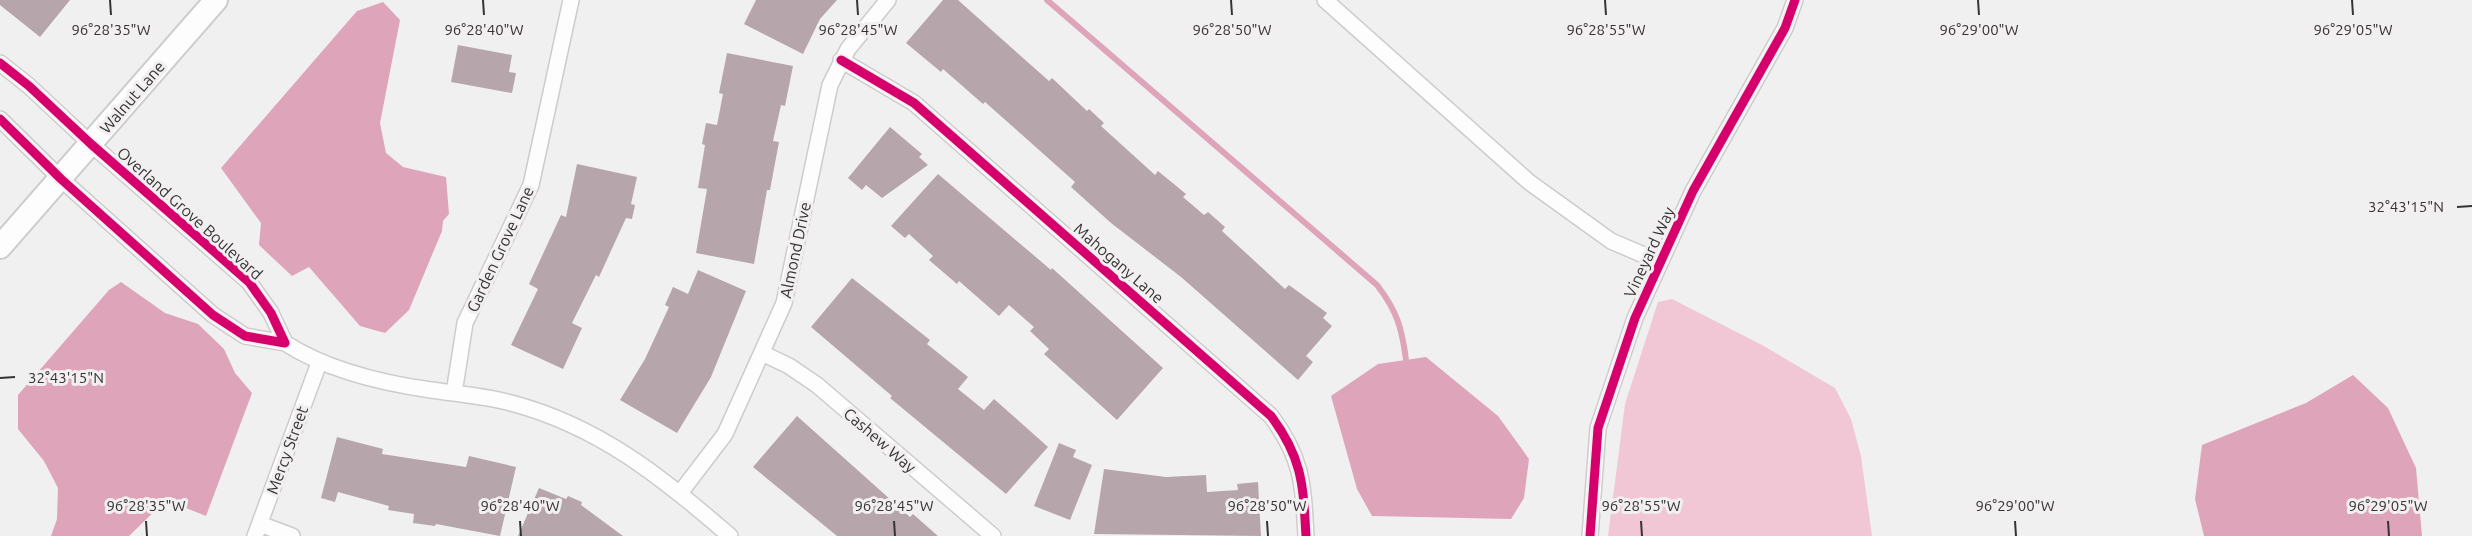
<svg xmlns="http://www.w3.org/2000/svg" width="2472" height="536" viewBox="0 0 2472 536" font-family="Ubuntu,sans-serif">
<rect width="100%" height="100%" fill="#f1f0f0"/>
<path fill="#f1c6d5" d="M1672,299L1762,345L1835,388L1851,419L1861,456L1872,536H1608L1625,404L1658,302Z"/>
<path fill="#dea4b9" d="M383,2L400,20L380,123L386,153L403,167L446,177L449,214L443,221L442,231L409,310L385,333L360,326L309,267L292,276L259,245L261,223L221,168L357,11Z
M121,282L165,313L198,324L224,349L235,373L252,393L206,516L176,504L161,505L129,536H51L57,519L58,488L44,461L18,429V395L109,290Z
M1426,357L1498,416L1529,459L1524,498L1511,519L1372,516L1357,489L1331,396L1378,364Z
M2353,375L2388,408L2416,468L2422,536H2204L2195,499L2202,445L2306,403Z"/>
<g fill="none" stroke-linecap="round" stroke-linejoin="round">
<path stroke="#dea4b9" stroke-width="6" d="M1047,0L1377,285C1397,311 1402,328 1406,360"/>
</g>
<path fill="#b6a6ac" d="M0,0H70L40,37L0,5Z
M756,0H837L820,19L803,54L744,24Z
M943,0H958L1049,81L1052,78L1087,111L1089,109L1104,123L1101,126L1155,175L1158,171L1186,194L1183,197L1204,215L1208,212L1225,227L1222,231L1285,289L1289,285L1327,313L1323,318L1332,326L1306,356L1313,362L1298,380L1181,277L1111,223L1071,187L1075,182L985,102L983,104L943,69L941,72L906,43Z
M458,45L512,55L509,72L516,73L512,93L451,82Z
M727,53L793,66L785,106L781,105L773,141L779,142L770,190H767L754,264L696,253L707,189L698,188L705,145L702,144L706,123L717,125L723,94L719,93Z
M890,127L922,154L919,157L928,165L882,198L866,185L862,190L848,178Z
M577,164L637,177L631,204L635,205L632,219L626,218L599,277L596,275L572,323L582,328L563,369L511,345L538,289L529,284L561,215L566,217Z
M938,174L1051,270L1052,268L1163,368L1117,420L1044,354L1049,349L1030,331L1034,327L1009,305L999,316L959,281L957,284L929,260L933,256L909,234L905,238L891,226Z
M698,270L746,291L711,377L677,433L620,400L645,359L669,307L665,305L673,287L688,294Z
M852,278L930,340L927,344L968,377L958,389L984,410L994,399L1048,447L1006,494L890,398L892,396L811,327Z
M797,416L910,517L913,514L938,536H837L753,467Z
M337,437L383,449L382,454L466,467L469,456L516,467L500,536L436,524L435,526L413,523L414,514L388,510L389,506L338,492L335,502L321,498Z
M1059,443L1076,450L1073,457L1092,465L1070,520L1034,506Z
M1104,469L1166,477L1206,475L1207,492L1238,490L1237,484L1258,482L1261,536L1094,534Z
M539,488L566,499L568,496L582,502L581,505L623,536H518Z"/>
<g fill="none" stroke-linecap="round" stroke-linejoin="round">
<defs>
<path id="minor" d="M1325,0L1529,182L1611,241L1660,262
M841,60L914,103L1271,416C1303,459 1303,485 1306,536
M0,63L29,86L91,144L249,282L271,313L285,343L245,336L213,315L61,179L0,119
M285,343C327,370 381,383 431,390C458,394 485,396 511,403C599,426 663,478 730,536
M762,353L789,366L817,385L993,536
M454,393L465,323L531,185L571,0
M680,493L725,434L784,303L830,85L848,49L888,0
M260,524L292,536
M255,536L319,363
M1590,536L1598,428L1635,318L1693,191L1785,28L1795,0"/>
<path id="secondary" d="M0,247L216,0"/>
</defs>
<use href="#minor" stroke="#cdcccc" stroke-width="18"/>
<use href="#secondary" stroke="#cdcccc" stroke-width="26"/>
<use href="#minor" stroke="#fdfdfd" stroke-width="15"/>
<use href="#secondary" stroke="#fdfdfd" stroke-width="22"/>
<defs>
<path id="cycleway" d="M841,60L914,103L1271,416C1303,459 1303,485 1306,536
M0,63L29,86L91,144L249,282L271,313L285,343L245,336L213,315L61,179L0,119
M1590,536L1598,428L1635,318L1693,191L1785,28L1795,0"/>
</defs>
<use href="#cycleway" stroke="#f2eff0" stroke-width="13"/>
<use href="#cycleway" stroke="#d6006c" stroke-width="9"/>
</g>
<path fill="none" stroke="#353334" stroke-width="2" d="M110,0L111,15M483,0L484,15M857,0L858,15M1231,0L1232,15M1605,0L1606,15M1978,0L1979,15M2352,0L2353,15M2457,207L2472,206M0,378L15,377M146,521L147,536M520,521L521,536M894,521L895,536M1267,521L1268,536M1641,521L1642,536M2015,521L2016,536M2388,521L2389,536"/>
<g text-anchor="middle" stroke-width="6" stroke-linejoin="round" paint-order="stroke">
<g font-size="16" fill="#353334" stroke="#f2eff0">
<text transform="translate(132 97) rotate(-49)" y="6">Walnut Lane</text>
<text transform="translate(190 213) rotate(42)" y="6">Overland Grove Boulevard</text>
<text transform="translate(500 249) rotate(-65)" y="6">Garden Grove Lane</text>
<text transform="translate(795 250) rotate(-78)" y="6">Almond Drive</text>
<text transform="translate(1649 252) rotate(-65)" y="6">Vineyard Way</text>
<text transform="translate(1119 263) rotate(41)" y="6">Mahogany Lane</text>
<text transform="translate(880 440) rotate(41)" y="6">Cashew Way</text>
<text transform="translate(287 450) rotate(-70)" y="6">Mercy Street</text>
</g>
</g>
<g font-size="15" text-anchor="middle" fill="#353334" stroke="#f2eff0" stroke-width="6" stroke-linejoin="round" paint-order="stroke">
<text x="111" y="35">96°28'35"W</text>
<text x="484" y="35">96°28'40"W</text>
<text x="858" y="35">96°28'45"W</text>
<text x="1232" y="35">96°28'50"W</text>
<text x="1606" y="35">96°28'55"W</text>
<text x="1979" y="35">96°29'00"W</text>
<text x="2353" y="35">96°29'05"W</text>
<text x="2406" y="212">32°43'15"N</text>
<text x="66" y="383">32°43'15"N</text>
<text x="146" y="511">96°28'35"W</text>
<text x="520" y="511">96°28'40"W</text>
<text x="894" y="511">96°28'45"W</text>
<text x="1267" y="511">96°28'50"W</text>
<text x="1641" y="511">96°28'55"W</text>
<text x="2015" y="511">96°29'00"W</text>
<text x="2388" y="511">96°29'05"W</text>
</g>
</svg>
